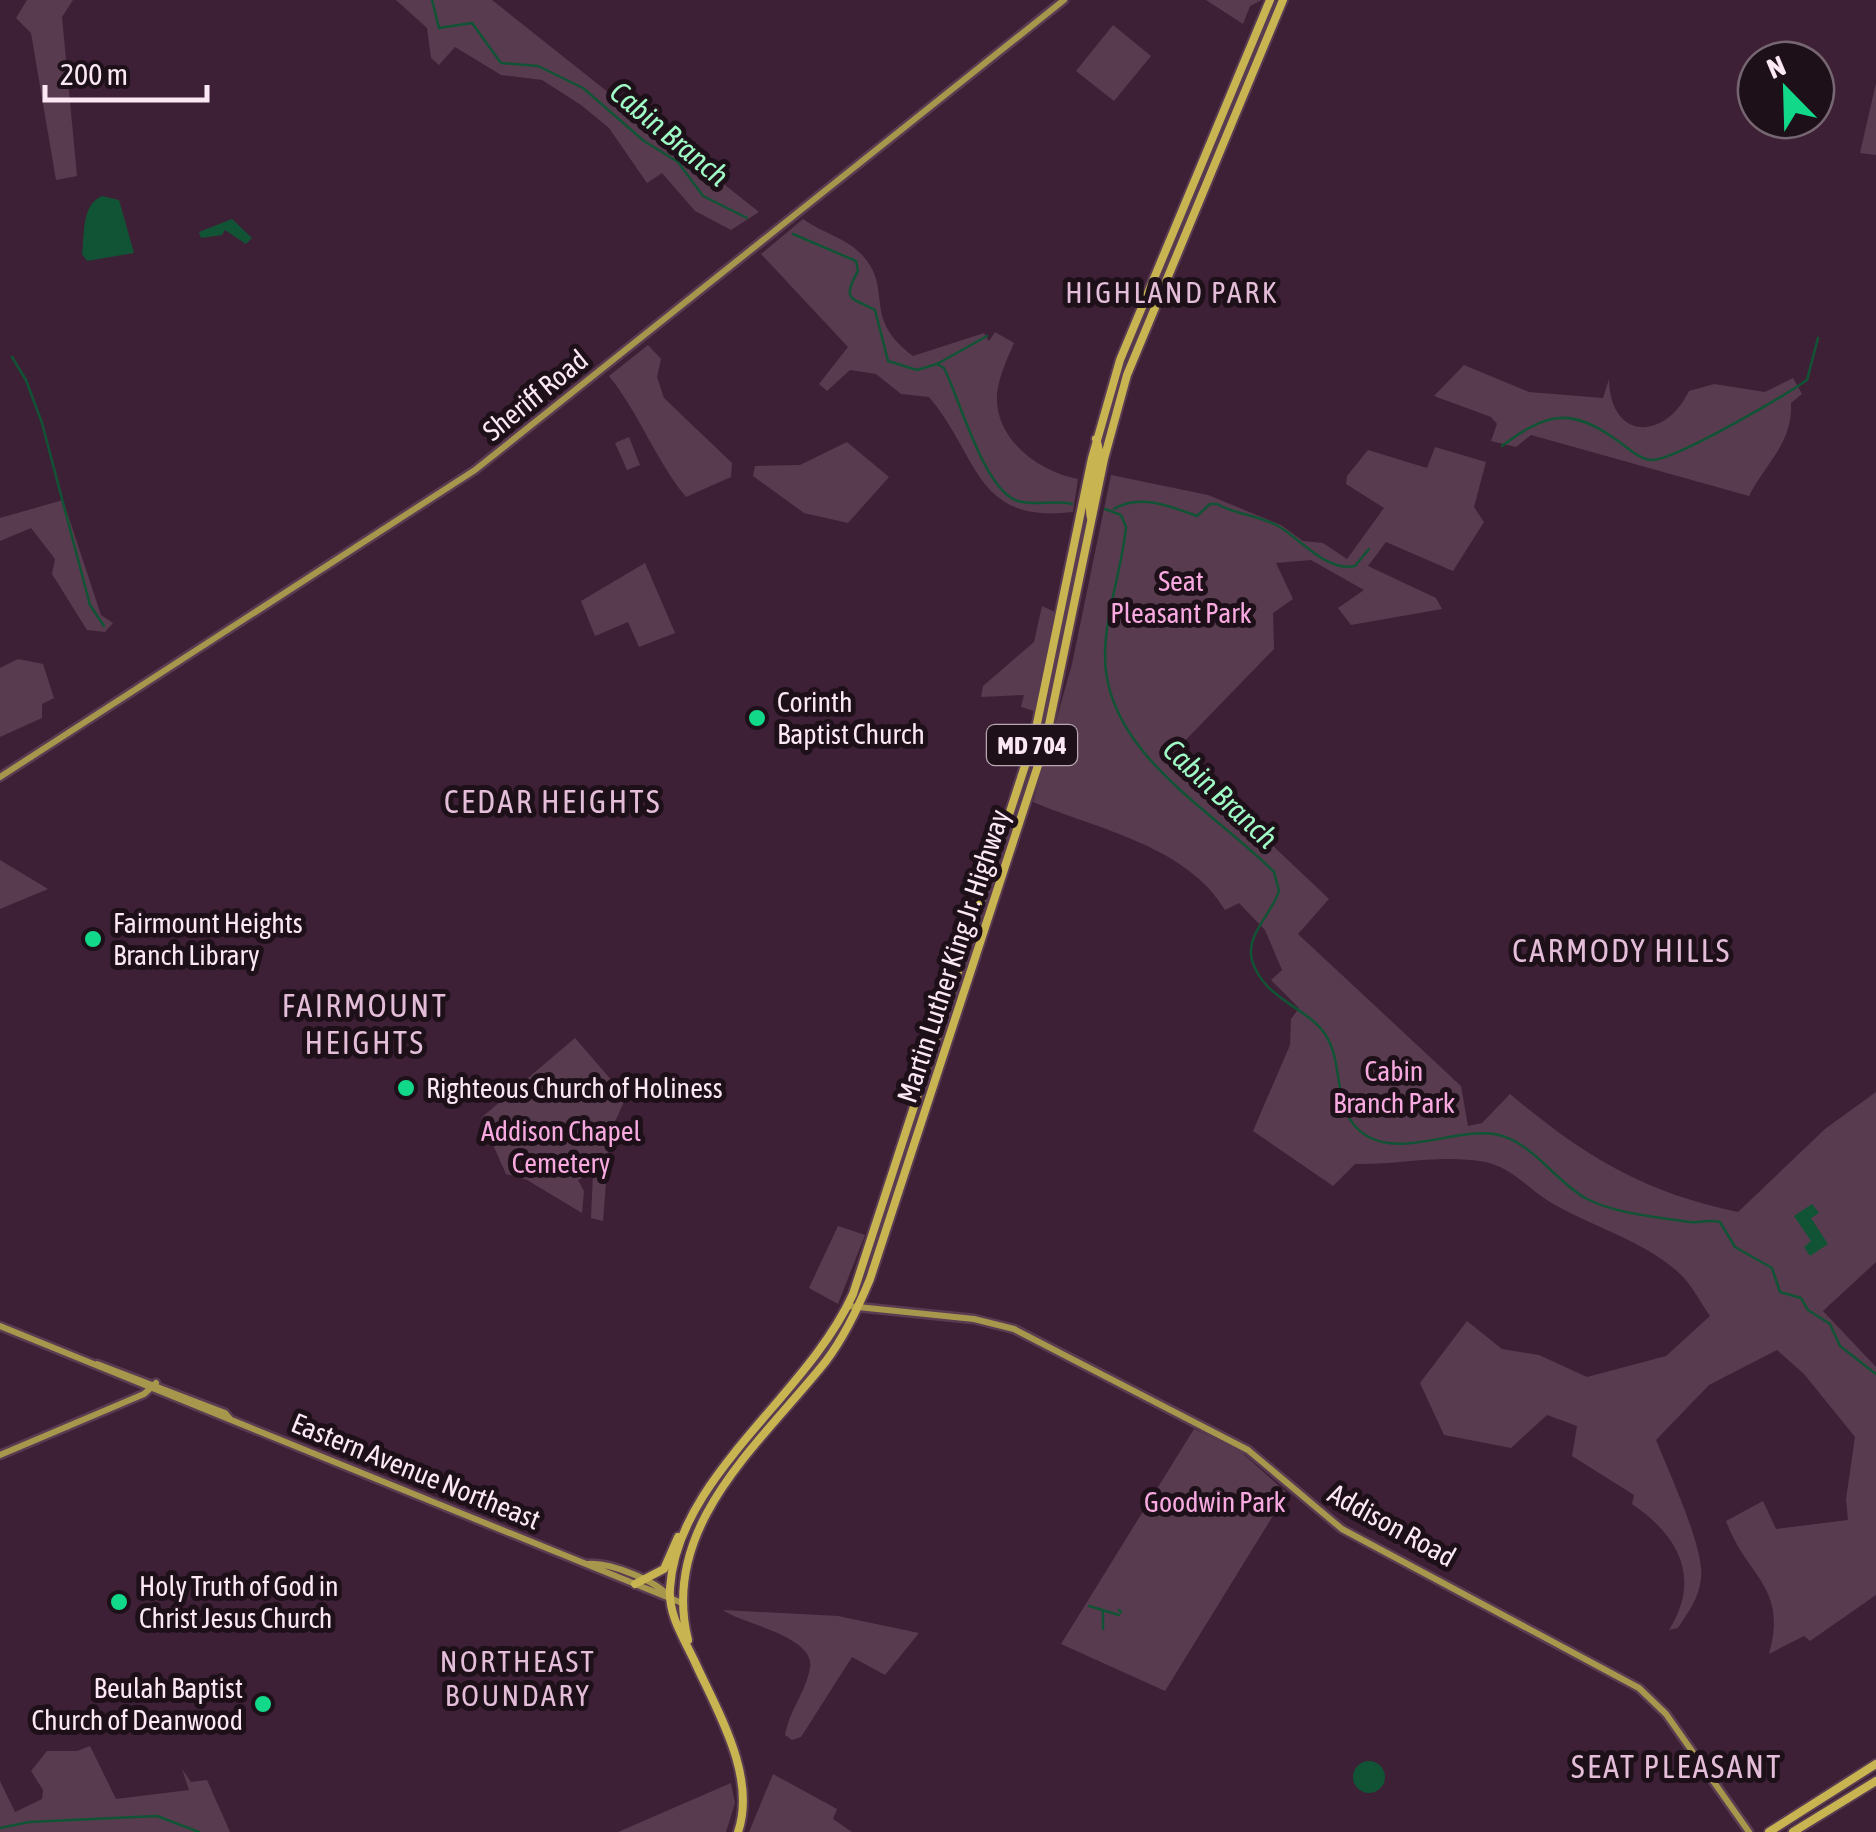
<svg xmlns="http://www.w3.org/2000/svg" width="1876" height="1832" viewBox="0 0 1876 1832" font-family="'Asap Condensed',sans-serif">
<rect width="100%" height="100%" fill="#3e2036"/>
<path fill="#583b4f" d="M27,0H73L62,17L77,176L56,180L31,33L16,18Z
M396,0H492L759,212L731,230L695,211L662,173L647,183L609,128L581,105L542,80L501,75L455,47L439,65L431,58L427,28Z
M1206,0H1262L1250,6L1243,24Z
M1113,25L1151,56L1114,101L1076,71Z
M1876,83V155L1860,153Z
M803,219C822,233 847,238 863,256C894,291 861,317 913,356L984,333L989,341L995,332L1014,343C1008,357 1001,372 998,387C989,435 1036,471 1078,479L1073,512C974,524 980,457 929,397L901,394L876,374L850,370L827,391L819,384L848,347L761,254Z
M648,345L661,359L657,377L664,398L732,463L731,477L686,497C655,459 639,413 609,376Z
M1464,365L1529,392L1603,398L1609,379C1610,440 1664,442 1689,391L1714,384L1765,392L1793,378L1802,394L1791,403C1793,443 1766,462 1749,496L1531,435L1516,447L1491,441L1497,424L1491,417L1434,396Z
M629,437L640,465L627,470L615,443Z
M847,442L889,477L848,523L804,513L753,476L755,466L800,465Z
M1435,447L1486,462L1474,507L1484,522L1453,571L1386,542L1368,566L1436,598L1442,609L1351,625L1338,608L1364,590L1311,560L1276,563L1293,599L1273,613L1274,649L1174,752L1329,899L1298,934L1461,1086L1468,1126L1482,1123L1510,1094C1584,1156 1642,1192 1738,1212L1825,1129L1876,1092V1262L1823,1311L1876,1367V1595L1810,1641L1804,1636L1769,1654C1788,1586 1747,1578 1726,1521L1763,1501L1776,1529L1848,1520L1846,1499L1855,1437L1804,1374L1777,1350L1709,1385L1656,1440C1668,1470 1705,1549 1701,1578C1699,1598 1689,1611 1678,1628L1669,1630C1702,1578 1678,1535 1632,1504L1634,1495L1572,1456L1577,1426L1547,1415L1511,1448L1444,1435L1420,1383L1467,1321L1502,1349L1539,1355L1587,1377L1666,1356L1710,1316C1700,1302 1691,1283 1678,1272C1641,1239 1592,1227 1550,1202C1527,1188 1513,1168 1485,1162C1441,1154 1399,1165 1355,1164L1333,1186L1253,1131L1290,1045L1291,1019L1299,1008L1271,980L1282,970L1265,930L1239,903L1225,910C1187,846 1097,829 1033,802L1072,664L1111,475L1208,495L1281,525L1303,541L1323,543L1347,559L1384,508L1346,484L1347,476L1368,450L1427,468Z
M63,500L101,615L113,623L105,632L87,630L52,574L55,559L31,528L0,541V518Z
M645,563L675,633L639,647L628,622L595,636L581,601Z
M1042,606L1055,612L1034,711L1021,707L1024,695L981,697L983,686L1034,642Z
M18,659L43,664L54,698L42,704V718L0,737V668Z
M0,860L48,889L0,909Z
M575,1038L626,1097L610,1133L603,1221L591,1218L593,1173L578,1180L584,1191L582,1213L527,1180L506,1174L481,1118Z
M838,1226L865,1235L838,1304L809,1288Z
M1194,1429L1240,1451L1287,1493L1165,1691L1061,1644Z
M723,1610L838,1616L919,1633L885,1675L852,1657L801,1737L792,1740L785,1735C789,1711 807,1690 810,1667C815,1636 739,1623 723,1610Z
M90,1746L116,1799L189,1790L182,1769L191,1782L207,1780L230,1832H0V1781L15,1812L42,1799L43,1790L31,1771L47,1751H77Z
M773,1774L837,1809L833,1819L852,1832H749Z
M731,1783L735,1803L726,1832H618Z"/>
<path fill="#115435" d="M102,196L119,200L134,253L87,261L82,254C85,234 81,205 102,196Z
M232,219L252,238L246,244L225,230L222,235L201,238L199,232Z
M1812,1204L1819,1213L1811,1218L1828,1244L1810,1256L1804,1247L1811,1241L1794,1216Z
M1353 1777a16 16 0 1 1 32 0a16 16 0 1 1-32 0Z"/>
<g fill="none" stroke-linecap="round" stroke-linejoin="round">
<path stroke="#115435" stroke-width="2.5" d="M432,0L439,28L472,23L501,63L538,66L583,88L644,141L678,162L703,196L747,218
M793,234L856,261L858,271C840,302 854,298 875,310L888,361L917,370L937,364L944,368C959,397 984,491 1018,501C1034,506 1054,500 1072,504
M12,357L26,380L42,423L90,605L104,626
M937,364L987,336
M1502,446C1547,412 1572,407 1618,441C1628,448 1639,459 1651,460C1674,461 1784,396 1807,380L1818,338
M1105,509L1121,515L1126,527C1122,570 1105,613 1105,656C1105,753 1214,811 1274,872L1279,891C1272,914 1245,935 1252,960C1263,999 1307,1007 1325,1034C1346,1065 1330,1115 1367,1136C1402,1157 1456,1128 1494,1134C1532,1140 1555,1182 1587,1199C1617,1214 1657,1217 1690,1222C1701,1223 1709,1219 1720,1222L1735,1247L1772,1268L1780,1292L1801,1298L1808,1310L1830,1324L1840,1346L1876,1374
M1114,509C1140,493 1172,507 1197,516L1210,504H1217C1236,515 1259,515 1278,526C1301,539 1326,572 1355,566L1369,549
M1089,1606L1119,1615
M1119,1610L1121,1612
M1103,1629V1611
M0,1828L29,1822L157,1816L199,1832"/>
<defs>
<path id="secondary" d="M0,777L475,470L1064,0
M848,1306L974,1319L1014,1329L1248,1450L1342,1529L1639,1688L1666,1714L1749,1832
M0,1326L682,1603
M97,1364L225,1413L230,1419
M0,1455L144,1394L156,1383
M588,1564C609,1562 658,1581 670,1598"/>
<path id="primary" d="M1091,518C1085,492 1106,463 1096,439
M635,1584L664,1569L678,1537
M688,1640C659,1525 762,1442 826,1361C845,1336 858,1308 870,1279L1045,744L1104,459L1127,375L1283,0
M738,1832C757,1776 717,1711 694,1660C683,1637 668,1614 670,1588C677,1477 807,1396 853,1294L1034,738L1092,458L1120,360L1270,0
M1769,1832L1876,1764
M1793,1832L1876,1781"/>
</defs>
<use href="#secondary" stroke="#593c51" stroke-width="11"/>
<use href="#primary" stroke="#593c51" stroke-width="12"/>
<use href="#secondary" stroke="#a6974c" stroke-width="6"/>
<use href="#primary" stroke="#c8b450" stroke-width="8"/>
</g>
<g fill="#12d98a" stroke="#1d1019" stroke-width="4">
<circle cx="757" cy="718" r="10"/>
<circle cx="93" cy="939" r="10"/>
<circle cx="406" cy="1088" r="10"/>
<circle cx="119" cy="1602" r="10"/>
<circle cx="263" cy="1704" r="10"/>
</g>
<g text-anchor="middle" stroke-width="10" stroke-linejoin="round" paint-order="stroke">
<rect fill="#1d1019" stroke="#b9a6b3" stroke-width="2.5" x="987" y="725" width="90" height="40" rx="8"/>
<g font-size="25" font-weight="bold" fill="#fce7f5">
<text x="1032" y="754">MD 704</text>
</g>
<g font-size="28" fill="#fce7f5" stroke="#1d1019">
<text transform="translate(535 395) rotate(-39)" y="10">Sheriff Road</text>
<text transform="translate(953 956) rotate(-72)" y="10">Martin Luther King Jr. Highway</text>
<text transform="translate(416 1471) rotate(22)" y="10">Eastern Avenue Northeast</text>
<text transform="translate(1392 1525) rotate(29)" y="10">Addison Road</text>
</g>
<g font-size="28" fill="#f7a9e0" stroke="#1d1019">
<text x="1181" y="591">Seat<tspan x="1181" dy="32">Pleasant Park</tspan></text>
<text x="1394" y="1081">Cabin<tspan x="1394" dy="32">Branch Park</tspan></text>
<text x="561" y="1141">Addison Chapel<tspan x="561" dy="32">Cemetery</tspan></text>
<text x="1215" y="1512">Goodwin Park</text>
</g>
<g font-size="28" fill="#fce7f5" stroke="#1d1019" text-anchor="start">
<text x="777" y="712">Corinth<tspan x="777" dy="32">Baptist Church</tspan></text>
<text x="113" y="933">Fairmount Heights<tspan x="113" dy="32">Branch Library</tspan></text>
<text x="426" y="1098">Righteous Church of Holiness</text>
<text x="139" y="1596">Holy Truth of God in<tspan x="139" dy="32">Christ Jesus Church</tspan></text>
<text x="243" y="1698" text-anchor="end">Beulah Baptist<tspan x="243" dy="32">Church of Deanwood</tspan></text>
</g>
<g font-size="30" font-style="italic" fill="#9ffac5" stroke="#1d1019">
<text transform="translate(669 134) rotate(40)" y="10">Cabin Branch</text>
<text transform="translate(1220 794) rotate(43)" y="10">Cabin Branch</text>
</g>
<g font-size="30" letter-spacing="2.5" fill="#e4bdd8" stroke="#1d1019">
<text x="1172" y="303">HIGHLAND PARK</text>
<text x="518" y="1672">NORTHEAST<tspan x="518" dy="34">BOUNDARY</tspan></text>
</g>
<g font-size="32" letter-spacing="2.5" fill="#e4bdd8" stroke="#1d1019">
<text x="553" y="813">CEDAR HEIGHTS</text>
<text x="1622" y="962">CARMODY HILLS</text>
<text x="365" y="1017">FAIRMOUNT<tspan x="365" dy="37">HEIGHTS</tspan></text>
<text x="1677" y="1778">SEAT PLEASANT</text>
</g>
</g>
<g transform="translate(1786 90) rotate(337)"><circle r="48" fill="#1d1019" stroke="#766671" stroke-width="2.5"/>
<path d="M0-8L18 38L0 25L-18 38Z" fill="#12d98a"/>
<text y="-15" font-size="28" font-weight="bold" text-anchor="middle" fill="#fce7f5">N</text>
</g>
<path d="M45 85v15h162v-15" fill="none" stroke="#fce7f5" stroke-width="5"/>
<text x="60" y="85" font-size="30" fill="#fce7f5" stroke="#1d1019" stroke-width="8" paint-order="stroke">200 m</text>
</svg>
